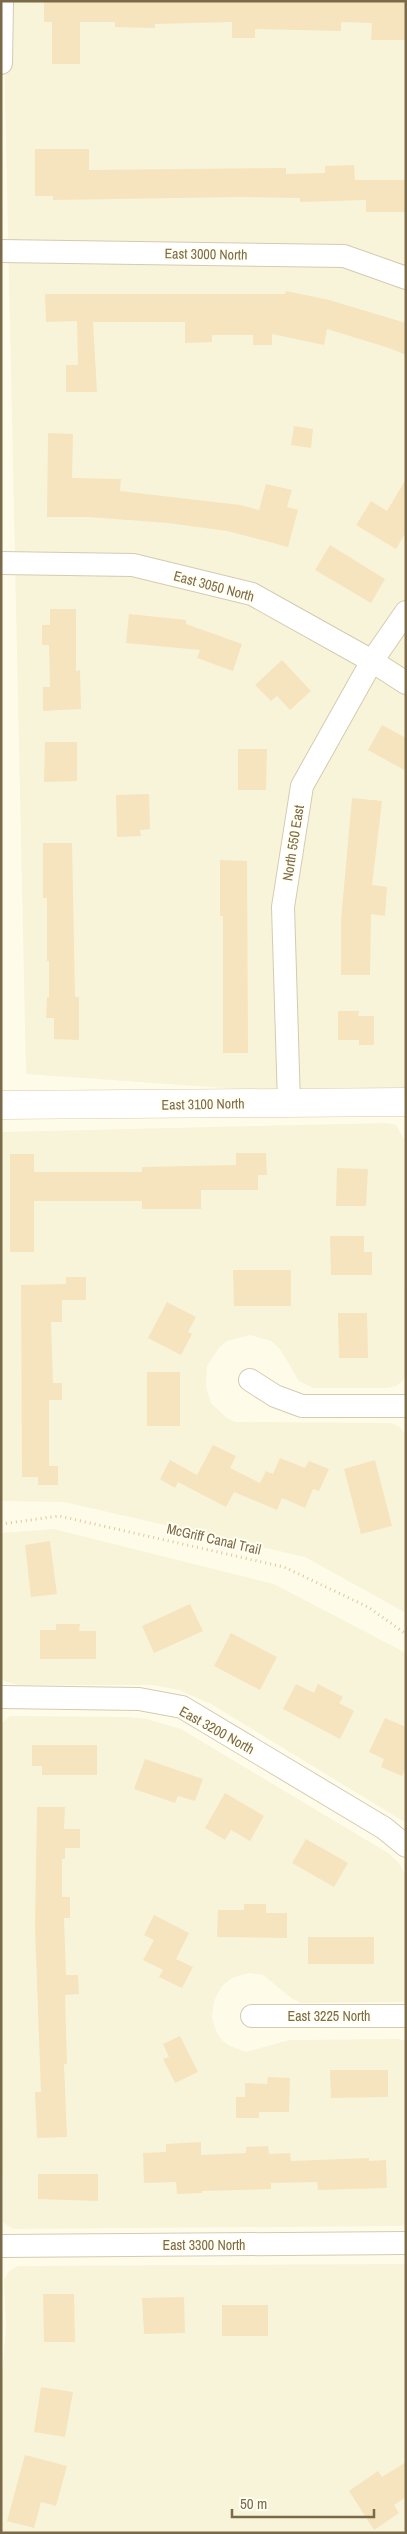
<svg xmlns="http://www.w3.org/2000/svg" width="407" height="2534" viewBox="0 0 407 2534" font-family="'Archivo Narrow',sans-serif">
<rect width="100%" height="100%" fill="#fefce9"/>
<path fill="#f8f4d9" d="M3,1H406V1101L26,1074Z
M387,1123L396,1125L404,1139L405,1376L403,1381L396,1386L387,1388H313L299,1381L280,1349L271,1341L250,1335L227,1341L219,1348L207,1366L206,1386L211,1403L227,1418L235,1422L392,1423L400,1427L405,1434L406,1446V1613L305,1557L64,1502L1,1501V1132Z
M54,1529L274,1584L406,1653V1823L211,1704L179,1690L153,1685H18L4,1681L1,1676V1533Z
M10,1716L130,1717L147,1719L181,1729L388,1853L399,1863L406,1876V2002L301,2003L291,1998L263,1975L249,1973L232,1978L221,1987L214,2001L212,2018L217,2033L223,2041L230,2046L246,2052L289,2040L399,2039L406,2041V2225L400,2226L13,2229L3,2222L1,1724Z
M406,2264V2533H1V2385L6,2327L4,2280L9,2271L18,2266Z"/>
<path fill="#f6e4be" d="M44,1H406V40H371L372,23L341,22V31L255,29V38H232V22L155,24V28L115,27V22H80V64H52V22H44Z
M35,149H89V170L286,168V174L325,173V166L354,165L355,180H406V212H366V200L300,202V198L240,197L53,200V196H35Z
M286,291L329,300L406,323V355L389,348L327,329L324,345L272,334V345H253V335H212V342L185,343V322H93L97,392H66V365H78L77,321L46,322L45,294H285Z
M294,426L313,429L311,448L291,445Z
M48,433L73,434L72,478L121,479L120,491L240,505L259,510L266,484L292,490L287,507L298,510L288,547L227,531L168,523L88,517H47Z
M406,479V532L396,549L356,525L371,501L387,511Z
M330,545L385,579L371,603L315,570Z
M50,609H76V671L80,670L81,709L43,711V687H50L49,645H42V625H50Z
M129,614L186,620V624L242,644L233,671L197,658L200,650L126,643Z
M282,660L311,691L290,710L277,696L271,701L255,685Z
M382,725L406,738V771L368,750Z
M45,742H77V781L44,782Z
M238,749H267L266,790H238Z
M149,794L150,829L140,830L141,836L117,837L116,795Z
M352,798L382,801L372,885L387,887L385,916L371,914L370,975H341V920Z
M43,843H72L75,997H79V1040L54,1039V1018H46L47,997H49V961H47V898H43Z
M220,860L247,861L248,1053H223V916H220Z
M338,1011H359L358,1016H374V1045H359V1040H338Z
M236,1153H266L267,1175H258V1190H201V1209H142V1201H34V1252H10V1154H34V1172H142V1167L236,1165Z
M337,1168L368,1169L366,1206H336Z
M330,1236H364V1252H372V1275H331Z
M233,1270H291V1306H234Z
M66,1277H86V1300H62V1322H51L53,1383H62V1400H49V1466H58V1485H38V1477H22L21,1285L66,1284Z
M167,1302L196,1317L188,1332L192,1334L181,1355L148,1338Z
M338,1313H367L368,1358H339Z
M147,1372H180V1426H147Z
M213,1445L236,1456L230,1468L260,1483L266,1471L273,1474L280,1458L305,1468L309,1461L329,1469L319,1491L313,1489L305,1508L282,1498L277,1510L234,1492L226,1507L178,1482L175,1488L160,1479L170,1460L197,1475Z
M375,1460L392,1526L361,1534L344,1469Z
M50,1541L57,1594L31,1597L25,1545Z
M190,1604L203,1631L154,1653L142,1626Z
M56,1624H80L79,1631H96V1659H40V1630H56Z
M231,1633L277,1657L260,1690L214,1666Z
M296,1684L314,1693L318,1684L343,1697L339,1703L354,1711L340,1739L283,1709Z
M385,1718L406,1727V1767L402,1776L381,1767L384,1759L369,1752Z
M32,1745H97V1775H42V1766H32Z
M145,1759L203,1779L195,1801L178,1796L175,1803L134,1789Z
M225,1793L264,1816L250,1841L231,1830L225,1840L205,1828Z
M37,1807H65L64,1829H80V1848H65V1859H62V1897H70V1918H64L66,1975H78L79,1994L65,1995L67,2064H64L67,2137L37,2138L35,2092H41L35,1928Z
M306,1839L348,1863L334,1887L292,1863Z
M244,1904H266V1913H287V1938L217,1937L218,1910H244Z
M154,1915L189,1933L176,1959L193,1967L182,1988L159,1977L163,1970L143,1960L154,1940L144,1935Z
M308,1937H374V1964H308Z
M180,2036L198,2072L175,2083L163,2059L169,2057L163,2044Z
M330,2070H388V2097L331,2098Z
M268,2077L290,2078L289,2112H259V2118H236V2097H245V2083L267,2084Z
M201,2142V2155L246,2153V2147L268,2146L269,2154L290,2153L291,2161L369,2158V2161L386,2160L387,2188L318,2190L317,2182L271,2183V2189L202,2191V2193L177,2194L176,2182L144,2183L143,2153L166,2152V2144Z
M38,2174H98V2201L38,2199Z
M43,2294H74L75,2342H44Z
M184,2297L185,2333L144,2334L142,2298Z
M222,2305H268V2336H222Z
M41,2387L73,2392L65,2437L34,2432Z
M25,2455L67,2466L56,2506L41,2502L34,2528L7,2521Z
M406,2462V2497L394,2505L399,2513L374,2530L349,2491L378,2471L382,2477Z"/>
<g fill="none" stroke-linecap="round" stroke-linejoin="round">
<defs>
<path id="street" d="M1,63L2,1
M1,251L344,256L406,278
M1,563L133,565L252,594L372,661L406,683
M289,1103L283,907L302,786L372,661L406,612
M250,1380L275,1396L302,1406H406
M1,1697L139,1699L182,1707L384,1828L406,1846
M252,2016H406
M1,2246L406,2243"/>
<path id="secondary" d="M1,1105L406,1102"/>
</defs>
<use href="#street" stroke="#d4cbaf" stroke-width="24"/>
<use href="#secondary" stroke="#d8ccac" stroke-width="29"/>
<path stroke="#dcc8a0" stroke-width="3" stroke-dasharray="1 4" stroke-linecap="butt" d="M1,1524L59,1516L284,1567L368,1607L406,1634"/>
<use href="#street" stroke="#fff" stroke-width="22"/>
<use href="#secondary" stroke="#fff" stroke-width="28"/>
</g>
<g text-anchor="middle" stroke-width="4" stroke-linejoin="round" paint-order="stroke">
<g font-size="14" fill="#7b6a49" stroke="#fffef1">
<text transform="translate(206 254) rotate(1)" y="5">East 3000 North</text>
<text transform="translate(214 586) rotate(15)" y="5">East 3050 North</text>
<text transform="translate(293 843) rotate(-81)" y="5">North 550 East</text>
<text transform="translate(203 1104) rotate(-1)" y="5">East 3100 North</text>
<text transform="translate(214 1539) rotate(13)" y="5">McGriff Canal Trail</text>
<text transform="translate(217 1730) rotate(29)" y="5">East 3200 North</text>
<text x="329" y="2021">East 3225 North</text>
<text x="204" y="2250">East 3300 North</text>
</g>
</g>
<rect width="407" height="2534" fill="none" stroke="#7b6a49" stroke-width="5"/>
<path d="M232 2509v8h142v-8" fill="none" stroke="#7b6a49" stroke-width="2.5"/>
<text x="240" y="2509" font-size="15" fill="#7b6a49" stroke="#fffef1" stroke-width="4" paint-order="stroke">50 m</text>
</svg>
